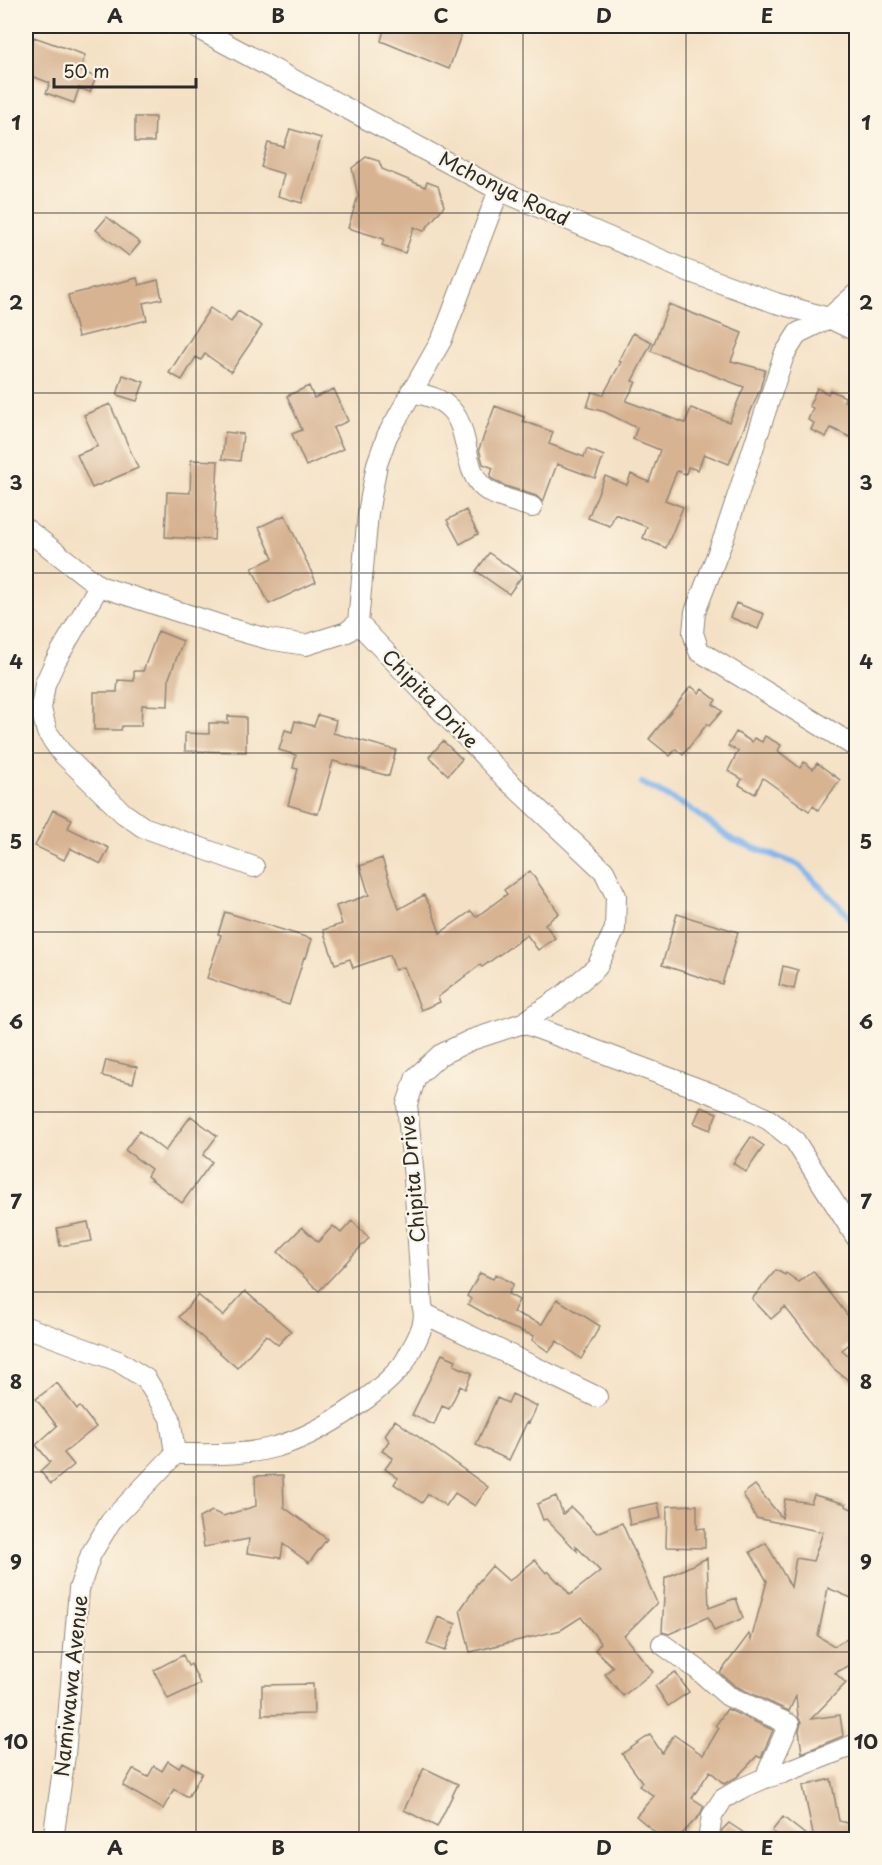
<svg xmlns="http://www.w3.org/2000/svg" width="882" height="1865" viewBox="0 0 882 1865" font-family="'Playpen Sans',sans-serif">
<rect width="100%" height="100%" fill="#fcf5e5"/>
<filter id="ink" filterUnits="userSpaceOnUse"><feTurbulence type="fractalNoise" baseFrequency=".0167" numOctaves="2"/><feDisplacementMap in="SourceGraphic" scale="12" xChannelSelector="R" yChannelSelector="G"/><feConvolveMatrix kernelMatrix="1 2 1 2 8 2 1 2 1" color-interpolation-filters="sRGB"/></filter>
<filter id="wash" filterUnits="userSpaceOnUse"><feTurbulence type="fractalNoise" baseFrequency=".008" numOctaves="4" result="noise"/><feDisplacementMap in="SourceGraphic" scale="24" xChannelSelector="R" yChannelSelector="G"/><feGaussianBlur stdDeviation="1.35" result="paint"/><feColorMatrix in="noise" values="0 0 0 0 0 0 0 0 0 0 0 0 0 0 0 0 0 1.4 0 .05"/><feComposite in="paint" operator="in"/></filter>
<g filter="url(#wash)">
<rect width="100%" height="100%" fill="#f4e1c5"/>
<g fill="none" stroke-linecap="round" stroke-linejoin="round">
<path stroke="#7eb5ed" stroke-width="6" d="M642,783L689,808L733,840L799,865L846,913L856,927"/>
</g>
<g id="blocks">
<path fill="#d7b392" d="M385,26H454L463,29L449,69L381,41Z
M34,37L85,55L80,71L96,77L90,92L79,88L74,103L46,93L50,83L26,74V63Z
M135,117H155L154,142H135Z
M290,129L321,138L302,203L278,196L284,174L261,167L268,143L284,147Z
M366,157L379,161L382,169L425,187L427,182L438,186L444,206L424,231L414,227L405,253L382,245L384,239L348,228L358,196L352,168Z
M107,217L140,243L129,256L96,230Z
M137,278L139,285L158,280L162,299L143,303L147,320L78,337L68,295Z
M669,304L742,333L731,361L765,370L760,389L729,464L704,454L698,470L688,467L686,474L677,471L665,500L683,507L666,548L643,538L647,527L615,514L610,526L588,518L605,476L627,485L631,474L649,482L660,450L633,439L637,428L605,412L587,407L592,392L603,395L621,362L619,361L633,333L652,342L632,381L636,382L626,401L685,423L691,408L729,422L744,387L651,351Z
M210,308L231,322L238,311L262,326L231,372L205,354L201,360L196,357L182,380L169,373Z
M123,375L144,382L137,401L117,395Z
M309,386L314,398L334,389L348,421L333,428L343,449L306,466L292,434L302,430L287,396Z
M817,388L828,394L830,390L845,397L844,401L856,407V440L831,428L826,437L811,430L814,423L808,420L813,408L809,406Z
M110,404L138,468L92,488L77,455L98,446L84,415Z
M495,406L524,417L523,421L553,432L549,444L584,457L587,449L604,456L595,478L557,464L543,502L536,496L505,486L492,479L490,477L493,468L483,464L479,449Z
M225,432L243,434L240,461L222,459Z
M191,460L218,461L214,540L165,537L167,492L190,493Z
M466,510L478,534L460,544L447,520Z
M285,515L316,582L269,604L252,568L273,558L259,527Z
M489,553L522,576L509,594L476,571Z
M736,603L764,614L758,629L730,617Z
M158,631L183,641L169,678L168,706L142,705L141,726H122L121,730H94V692H117L118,680L134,681V671H143Z
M691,686L699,693L702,689L716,700L713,704L722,711L709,726L707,724L683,755L676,749L670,756L649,739Z
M318,715L336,720L333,733L396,750L389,776L333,761L318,814L288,805L298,769L293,768L296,755L279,750L285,730L292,732L295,721L314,726Z
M228,716L246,717V752L185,751V733L209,734V723H228Z
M736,732L752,742L754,738L762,742L765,736L781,745L778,751L800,768L804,762L813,769L817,763L840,780L818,810L813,806L809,811L763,778L755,794L739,785L742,779L728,771L738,751L728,746Z
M443,741L462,759L448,775L429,757Z
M53,810L72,819L68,828L109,848L101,864L70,848L64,860L35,846Z
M382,858L399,909L424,895L432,910L440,933L471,911L476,917L507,894L504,890L530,871L559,913L545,924L555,938L538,950L527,935L482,967L480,965L438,997L440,1002L421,1010L404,967L395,970L390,955L353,968L350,959L335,964L323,930L342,924L336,906L369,895L360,866Z
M225,912L312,939L306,958L304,957L289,1005L207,978L221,935L218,934Z
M677,914L738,932L722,984L662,965Z
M783,966L798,970L794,989L779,985Z
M106,1060L137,1067L133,1083L102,1076Z
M701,1107L717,1113L710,1130L694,1123Z
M191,1116L217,1136L203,1155L212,1162L182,1203L147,1176L151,1169L125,1150L139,1131L165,1151Z
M751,1137L764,1146L746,1172L733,1163Z
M352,1221L369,1238L319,1291L278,1252L302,1227L318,1242L333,1226L341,1233Z
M88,1222L92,1241L60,1246L57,1228Z
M776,1270L785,1275L786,1273L799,1282L813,1271L856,1326V1339L842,1350L856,1362V1386L834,1369L785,1307L771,1319L752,1299Z
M480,1273L493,1279L496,1274L513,1284L508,1294L519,1300L513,1312L542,1324L557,1299L600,1326L581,1359L557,1341L549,1352L532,1340L534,1336L505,1325L468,1304L471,1299L467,1296Z
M245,1291L291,1331L278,1345L266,1335L237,1368L179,1317L198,1295L223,1316Z
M442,1354L456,1360L454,1365L472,1373L465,1389L460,1386L449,1409L442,1406L434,1425L412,1415Z
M57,1383L77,1409L80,1407L96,1427L64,1453L74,1465L51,1484L40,1471L50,1462L36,1445L57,1426L36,1399Z
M512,1394L537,1406L529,1423L527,1422L509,1460L476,1445L497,1398L508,1403Z
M395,1420L488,1487L475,1506L455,1493L446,1506L428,1494L422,1503L394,1484L398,1478L385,1469L393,1458L382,1451L389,1441L385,1435Z
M283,1475L284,1507L327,1539L309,1563L283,1544L281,1558L247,1553L249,1539L204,1547L199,1518L212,1511L223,1516L256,1506L255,1476Z
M755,1485L782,1518L785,1499L811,1503L814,1495L846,1504L845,1506L856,1511V1600L828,1588L818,1636L834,1646L856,1634V1662L835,1673L846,1683L811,1719L840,1715L843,1736L802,1753L799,1730L801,1723L798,1716L796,1696L789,1711L735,1686L720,1673L749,1634L751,1640L767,1581L750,1552L766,1543L791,1587L796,1558L813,1561L823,1532L756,1518L743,1494Z
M556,1496L563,1514L571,1507L597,1533L622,1523L657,1603L624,1636L653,1672L623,1696L605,1674L613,1667L595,1650L601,1643L581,1617L561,1630L470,1652L460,1610L476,1587L475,1586L492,1566L509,1581L535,1560L546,1573L548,1571L558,1582L559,1581L570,1595L600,1571L576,1546L577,1551L546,1519L543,1520L537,1504Z
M658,1503L661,1518L630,1525L627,1509Z
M697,1505V1529L705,1528V1548L666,1547L667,1506Z
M707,1558L709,1608L736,1598L743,1618L714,1631L708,1617L669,1634L662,1632L665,1578Z
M438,1617L456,1624L445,1651L427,1644Z
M183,1655L188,1666L191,1664L200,1684L168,1699L154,1670Z
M675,1672L689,1692L668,1706L655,1686Z
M313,1684L314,1714L262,1715V1685Z
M727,1709L773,1730L761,1758L757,1756L737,1777L724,1784L710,1771L692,1798L704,1806L700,1815L677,1839H648L655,1832L636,1816L654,1796L639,1786L642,1782L622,1754L650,1735L662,1753L674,1735L703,1755L719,1728L716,1725Z
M168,1761L179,1768L182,1762L202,1773L188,1797L174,1789L163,1809L123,1786L133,1769L148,1777L154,1766L162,1771Z
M424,1768L458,1784L437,1827L404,1810Z
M831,1779L839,1821L856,1825V1839H814L803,1786Z
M783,1817L811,1839H780L772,1831Z
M729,1823L753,1839H720L722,1830Z"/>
</g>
</g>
<g filter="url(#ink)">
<use href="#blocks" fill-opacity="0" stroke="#908678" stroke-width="1.5"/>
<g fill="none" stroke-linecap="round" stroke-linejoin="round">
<defs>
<path id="minor" d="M193,26L499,190L685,270L776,303L829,318L856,331
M856,294L829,318L798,333L784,355L724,537L695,612L693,633L699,651L856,747
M411,391C422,395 437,397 446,405C472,425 461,469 484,488C497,498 517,502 532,507
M26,529L99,586L229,628L268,639L306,645L347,632L358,623L368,513L377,464L387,436L442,339L499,190
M99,586L55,662L45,684L41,709L47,732L61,752L123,813L143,827L254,867
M523,1023L734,1102L769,1120L795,1141L856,1237
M425,1314L597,1397
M26,1327L118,1361L146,1379L170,1418L175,1454L111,1521L91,1554L79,1589L65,1755L53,1840
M175,1454C208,1454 243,1456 275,1447C316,1436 373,1399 401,1367C407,1360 410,1351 415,1343C421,1331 427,1318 422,1305L414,1178L407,1104L416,1077L440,1055L471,1040L523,1023L564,995L597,967L615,929L616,896L604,871L505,778L358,623
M662,1644L697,1669L728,1696L789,1724L765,1778
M708,1840L712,1816L723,1799L740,1789L765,1778L783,1773L856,1744"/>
</defs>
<use href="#minor" stroke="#908678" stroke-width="22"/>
<use href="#minor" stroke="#fff" stroke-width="20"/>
</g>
</g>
<path fill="none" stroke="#2b2b2b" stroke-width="1.5" stroke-opacity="0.55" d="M196,26V1840M359,26V1840M523,26V1840M686,26V1840M26,213H856M26,393H856M26,573H856M26,753H856M26,932H856M26,1112H856M26,1292H856M26,1472H856M26,1652H856"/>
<g text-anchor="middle" stroke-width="4.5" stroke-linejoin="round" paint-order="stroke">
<g font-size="20" fill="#2b2b2b" stroke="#fcf5e5">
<text transform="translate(504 189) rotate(26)" y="7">Mchonya Road</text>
<text transform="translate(430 699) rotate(46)" y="7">Chipita Drive</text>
<text transform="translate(413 1179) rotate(-95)" y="7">Chipita Drive</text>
<text transform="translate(71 1686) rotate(-84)" y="7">Namiwawa Avenue</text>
</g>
</g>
<rect width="882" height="1865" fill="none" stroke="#fcf5e5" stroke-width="66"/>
<path d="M54 78v9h142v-9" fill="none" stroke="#2b2b2b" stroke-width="3"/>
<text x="63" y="78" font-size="18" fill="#2b2b2b" stroke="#fcf5e5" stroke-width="4.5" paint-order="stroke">50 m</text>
<rect x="33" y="33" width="816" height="1799" fill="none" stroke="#2b2b2b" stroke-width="2"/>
<g font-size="20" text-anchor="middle" font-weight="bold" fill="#2b2b2b">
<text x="115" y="23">A</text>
<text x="278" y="23">B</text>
<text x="441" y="23">C</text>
<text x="604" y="23">D</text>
<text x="767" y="23">E</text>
<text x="16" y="130">1</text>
<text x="866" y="130">1</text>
<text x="16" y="310">2</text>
<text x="866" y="310">2</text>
<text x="16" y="490">3</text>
<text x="866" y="490">3</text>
<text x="16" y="669">4</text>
<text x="866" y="669">4</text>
<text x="16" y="849">5</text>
<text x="866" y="849">5</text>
<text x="16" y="1029">6</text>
<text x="866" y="1029">6</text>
<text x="16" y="1209">7</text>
<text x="866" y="1209">7</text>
<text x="16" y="1389">8</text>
<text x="866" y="1389">8</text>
<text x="16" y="1569">9</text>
<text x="866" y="1569">9</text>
<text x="16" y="1749">10</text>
<text x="866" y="1749">10</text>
<text x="115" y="1855">A</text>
<text x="278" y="1855">B</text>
<text x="441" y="1855">C</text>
<text x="604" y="1855">D</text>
<text x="767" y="1855">E</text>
</g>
</svg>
